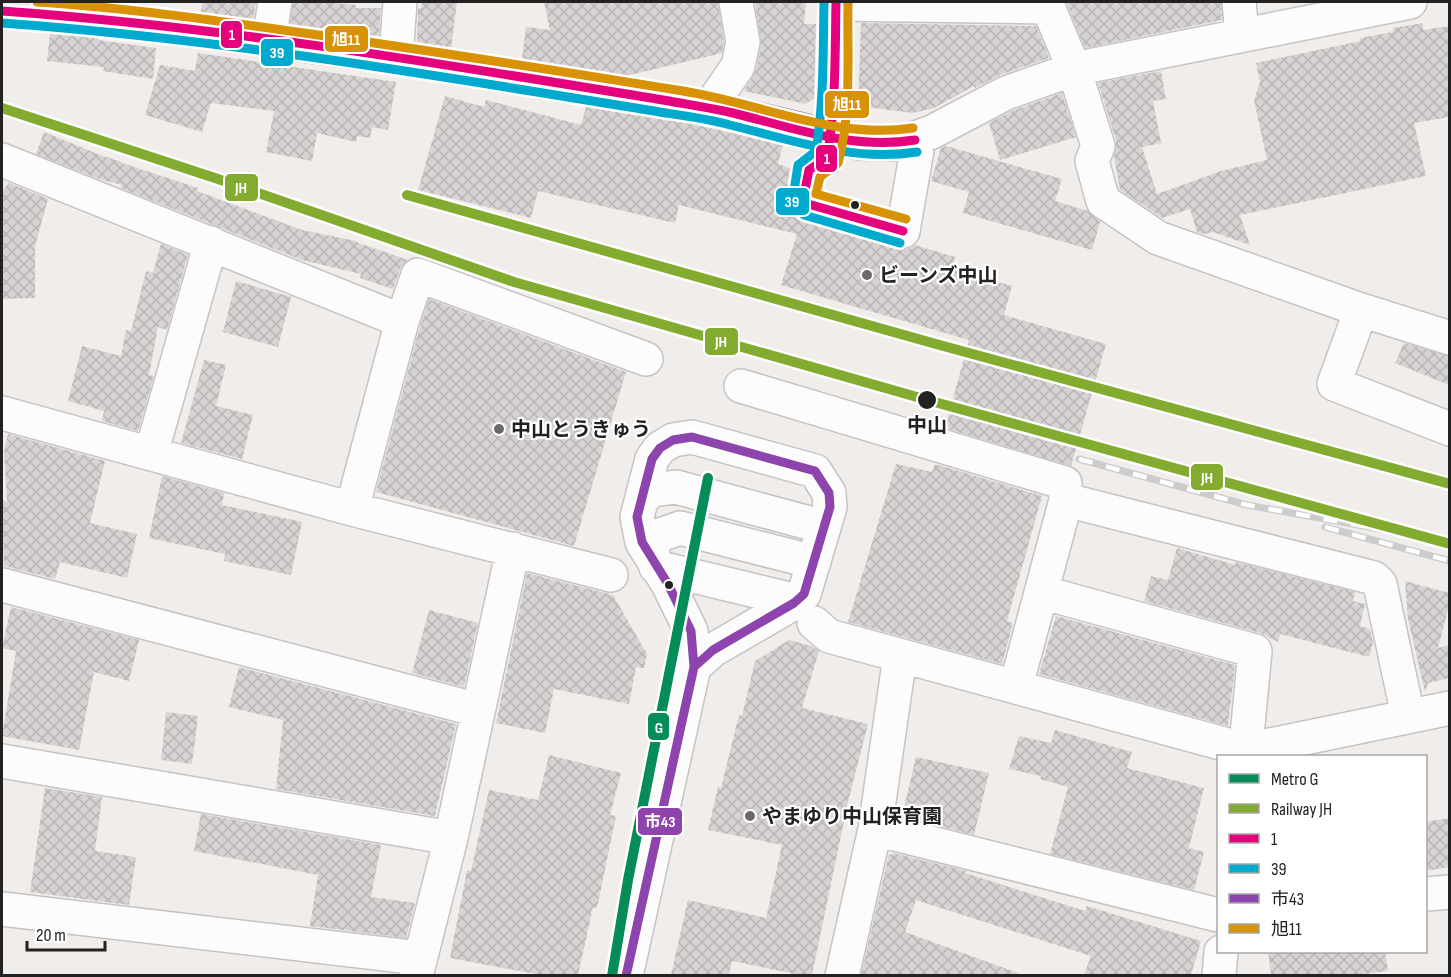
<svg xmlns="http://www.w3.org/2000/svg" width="1451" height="977" viewBox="0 0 1451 977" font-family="'Sofia Sans Condensed','Noto Sans JP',sans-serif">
<defs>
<pattern id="building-cross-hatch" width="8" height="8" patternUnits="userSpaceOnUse" patternTransform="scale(1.5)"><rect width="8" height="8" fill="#d7d3d2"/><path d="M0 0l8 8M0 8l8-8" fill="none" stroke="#b8b5b4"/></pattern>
</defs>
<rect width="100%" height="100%" fill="#f0edeb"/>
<path fill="url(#building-cross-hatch)" d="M202,2H256L253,19L201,12Z
M293,2H332V3L356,5L355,8H381L379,36L290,24Z
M422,2H457L451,48L417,42L418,8H421Z
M544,2H718L724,42L722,53L630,75V76L522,59L526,27L550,30Z
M755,2H806L804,24H816L814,98L806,104L744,91L756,70L761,46Z
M1066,2H1221L1222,20L1085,48Z
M861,23L1036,26L1049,58L1000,75L975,88L974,86L934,108L913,113L858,106Z
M1423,23V30L1449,26V117L1414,123L1426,176L1240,215L1250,245L1213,232L1204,234L1197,232L1190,209L1162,218L1120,190L1114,157L1116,140L1098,83L1161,71L1166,99L1153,101L1161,143L1142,147L1157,194L1221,171L1267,160L1254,100L1260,82L1256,63L1361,41L1360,38L1393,32V28Z
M50,33L98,38V40L156,48L153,79L103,71L104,67L47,61Z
M198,53L396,82L388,130L372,127L370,138L357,136L356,142L317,133L312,161L266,152L274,111L211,103L202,132L145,115L160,65L195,71Z
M1062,93L1076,137L1000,160L989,123L1014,110Z
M445,96L484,107L486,100L581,125L586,107L692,124L783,145L778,164L790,168L785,196V206L797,219L898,249H908L915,245L955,257L952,269L1012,286L1004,315L1106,344L1071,466L945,428L969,340L781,285L797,234L679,205L675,223L538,191L531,218L418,190Z
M44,132L100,155L122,162V163L198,188L197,191L302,230L356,241V242L408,260L400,269L393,289L360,278L361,274L302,260L121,188L122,185L99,179L36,154Z
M946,146L1062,179L1055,201L1088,211L1100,222L1092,250L963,213L969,192L931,181L941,148Z
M9,183L48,199L35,246V298L2,299V191Z
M161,244L188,255L167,330L158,327L149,375L154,376L138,431L102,421L104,411L68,401L82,346L121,356L126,330L131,331L146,271L153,273Z
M236,281L291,297L278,347L223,332Z
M429,299L626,372L574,546L376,492L420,326Z
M1404,343L1449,356V385L1395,363Z
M204,360L226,365L216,406L253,415L242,459L181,443Z
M8,434L105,461L90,523L137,534L127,578L60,562L55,579L4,566L2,500L7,502L4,452Z
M896,464L932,472L935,464L1042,496L1007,621L1013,623L1002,664L848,622Z
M162,476L224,493L222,505L302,522L291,575L224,561L225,554L149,538Z
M1177,548L1235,565L1236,562L1355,592L1353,601L1365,604L1360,626L1370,629L1373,642L1369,657L1280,634L1278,642L1260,633L1144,601L1151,576L1168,580Z
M527,573L613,595L647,654L644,668L636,667L629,704L554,689L545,733L496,723Z
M1405,581L1449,593V606L1438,648L1449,645V678L1428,683L1425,692L1408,619Z
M11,607L139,640L129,681L94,672L79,750L2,736L16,651L2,648Z
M429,610L478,623L464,687L412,673Z
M1056,616L1235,665L1228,726L1039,674Z
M789,640L812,646L819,651L802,708L868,724L848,802L812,975H800L732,961L729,975H671L688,900L766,918L782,845L708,830L718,787L721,788L739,715L742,716L755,661Z
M239,667L456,724L435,816L276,789L283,720L229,707Z
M166,712L198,716L192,764L161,760Z
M1055,730L1132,752L1127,768L1204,788L1189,848L1204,852L1194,890L1050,854L1068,787L1040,779L1041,776L1009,769L1019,736L1051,743Z
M549,755L621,773L610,815L616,816L597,908L593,907L578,975H541L450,958L467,870L471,871L489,790L538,800Z
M916,757L989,773L974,835L902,816Z
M45,788L102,797L95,851L136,857L129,905L30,892Z
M201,814L381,845L371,897L415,903L406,938L310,926L318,875L194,851Z
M1449,818V867L1425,871V822Z
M893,853L966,871L965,873L1085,911L1087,906L1201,941L1191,975H1084L1091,956L916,900L905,932L1018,973L1017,975H861L889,854L892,855Z
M1268,951H1385L1388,971L1355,975H1271Z"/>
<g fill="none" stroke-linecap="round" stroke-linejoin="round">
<defs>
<path id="minor" d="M836,2C835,54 837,107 827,158L809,170L803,200L808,204L903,231L917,150L915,140
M1046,2L1074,69L1098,146L1092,161L1103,201L1158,238L1361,310L1450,338
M1239,2L1242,34
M836,4L1047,7
M269,40L275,2
M396,58L400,2
M709,108L738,66L743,42L736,2
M831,137L859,143L899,144L932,132L1006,93L1074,69L1410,2
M2,160L402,321
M1361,310L1334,384L1450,429
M741,386L1065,483L1066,500
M2,413L352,509L611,575
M151,454L211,243
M642,499L652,490L676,487L824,527
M352,509L402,321L418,275L646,359
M656,567C652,556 651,547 657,536L680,528L814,562
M656,567L797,601
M2,585L478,710
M1041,592L1255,651L1245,756
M814,623L829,636L1246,750L1450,708
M1016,686L1066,500L1374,578L1380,584L1408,716
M2,761L451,838
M875,829L1218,915
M1426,894L1450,892
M2,909L419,958
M416,976L451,838L513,549
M626,976L694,667L691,631L668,584L642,542L637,517L652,459L660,448L673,440L692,437L815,471L829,493L830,507L804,594L794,603L713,650L694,667
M842,976L875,829L900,656
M1219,976L1221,952"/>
<path id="major" d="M2,11L49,14L190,29L396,58L709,108L831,137"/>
</defs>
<use href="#minor" stroke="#c6c4c3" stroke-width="36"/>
<use href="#major" stroke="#a79787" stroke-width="36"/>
<use href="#minor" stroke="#fdfcfc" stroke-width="33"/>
<use href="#major" stroke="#f2ebe7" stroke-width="33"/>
<defs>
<path id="rail" d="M1079,459L1247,505L1414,535
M1325,527L1450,561"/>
</defs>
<use href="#rail" stroke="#ccc" stroke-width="7"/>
<use href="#rail" stroke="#fff" stroke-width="4.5" stroke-dasharray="14" stroke-linecap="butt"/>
<defs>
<path id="bus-1" d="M836,2C835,54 836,106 827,158L809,170L803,200L808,204L903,231
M2,11C226,27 448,65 669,101C691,105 712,108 733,113C794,128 852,150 915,140"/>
<path id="bus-2" d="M824,2C823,52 824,102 816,151L798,165L792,204L804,215L900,243
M2,23C224,39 445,77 666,113C687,116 709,119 730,125C792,140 852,162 917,152"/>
<path id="bus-3" d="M692,437L815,471L829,493L830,507L804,594L794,603L713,650L694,667L691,631L668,584L642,542L637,517L652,459L660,448L673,440Z
M626,976L694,667"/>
<path id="bus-4" d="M37,2C129,8 220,21 311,34C435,51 559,71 683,91C759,103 835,140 913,128
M848,2C847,53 852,114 838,163L820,177L816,194L906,219"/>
</defs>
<use href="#bus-1" stroke="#fff" stroke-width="14"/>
<use href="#bus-2" stroke="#fff" stroke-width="14"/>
<use href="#bus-3" stroke="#fff" stroke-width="14"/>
<use href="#bus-4" stroke="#fff" stroke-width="14"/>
<use href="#bus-1" stroke="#e5007d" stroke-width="9"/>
<use href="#bus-2" stroke="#00a9ce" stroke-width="9"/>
<use href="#bus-3" stroke="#8e44ad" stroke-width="9"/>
<use href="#bus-4" stroke="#d79205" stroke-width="9"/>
<defs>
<path id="rail-1" d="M2,108L218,179L514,282L931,401L1450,544
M407,195L936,344L1450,484"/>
</defs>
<use href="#rail-1" stroke="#fff" stroke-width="15"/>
<use href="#rail-1" stroke="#82ab2f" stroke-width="10"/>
<defs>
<path id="metro-1" d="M612,976L628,880L708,478"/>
</defs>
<use href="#metro-1" stroke="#fff" stroke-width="15"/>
<use href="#metro-1" stroke="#048d58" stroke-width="10"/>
</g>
<g fill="#222" stroke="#fff" stroke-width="2">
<circle cx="855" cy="205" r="5"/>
<circle cx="927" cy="400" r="10"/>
<circle cx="669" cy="585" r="5"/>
</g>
<g fill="#6a6968" stroke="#fff" stroke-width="2">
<circle cx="867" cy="275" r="6"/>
<circle cx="499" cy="429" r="6"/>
<circle cx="750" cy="816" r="6"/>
</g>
<g text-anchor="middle" stroke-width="4.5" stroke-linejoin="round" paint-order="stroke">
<g font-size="20" font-weight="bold" fill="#222" stroke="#fff" text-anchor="start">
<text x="879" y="282">ビーンズ中山</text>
<text x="511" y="436">中山とうきゅう</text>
<text x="762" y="823">やまゆり中山保育園</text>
</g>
<g font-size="20" font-weight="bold" fill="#222" stroke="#fff">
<text x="927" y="432">中山</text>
</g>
</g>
<g stroke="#fff" stroke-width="2">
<rect x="220" y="20" width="23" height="29" rx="6" fill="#e5007d"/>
<rect x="324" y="25" width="45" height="28" rx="6" fill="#d79205"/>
<rect x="260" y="38" width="34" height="29" rx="6" fill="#00a9ce"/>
<rect x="824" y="90" width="46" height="29" rx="6" fill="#d79205"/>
<rect x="815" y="144" width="23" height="29" rx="6" fill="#e5007d"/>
<rect x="224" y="173" width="35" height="29" rx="6" fill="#82ab2f"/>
<rect x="775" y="187" width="35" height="29" rx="6" fill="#00a9ce"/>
<rect x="704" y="327" width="35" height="29" rx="6" fill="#82ab2f"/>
<rect x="1190" y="463" width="34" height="28" rx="6" fill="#82ab2f"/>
<rect x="647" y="712" width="23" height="29" rx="6" fill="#048d58"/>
<rect x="637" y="807" width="46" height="29" rx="6" fill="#8e44ad"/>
</g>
<g font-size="16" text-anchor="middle" font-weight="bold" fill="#fff">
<text x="232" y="40">1</text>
<text x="346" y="45">旭11</text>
<text x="277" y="58">39</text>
<text x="847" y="110">旭11</text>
<text x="827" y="164">1</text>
<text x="241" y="193">JH</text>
<text x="792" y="207">39</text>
<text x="721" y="347">JH</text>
<text x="1207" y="483">JH</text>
<text x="659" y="733">G</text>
<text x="660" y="827">市43</text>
</g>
<rect width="1451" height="977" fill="none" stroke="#222222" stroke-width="6"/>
<rect x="1217" y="755" width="210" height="198" fill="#ffffff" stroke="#a7a7a7" stroke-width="1.5"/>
<rect x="1229" y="774" width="30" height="9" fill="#048d58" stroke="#a7a7a7" stroke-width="1.5"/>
<text x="1271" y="785" font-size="18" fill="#222222">Metro G</text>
<rect x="1229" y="804" width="30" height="9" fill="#82ab2f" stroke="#a7a7a7" stroke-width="1.5"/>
<text x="1271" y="815" font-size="18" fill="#222222">Railway JH</text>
<rect x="1229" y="834" width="30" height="9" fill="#e5007d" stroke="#a7a7a7" stroke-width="1.5"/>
<text x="1271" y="845" font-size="18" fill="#222222">1</text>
<rect x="1229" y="864" width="30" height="9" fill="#00a9ce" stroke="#a7a7a7" stroke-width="1.5"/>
<text x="1271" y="875" font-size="18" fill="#222222">39</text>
<rect x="1229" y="894" width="30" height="9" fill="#8e44ad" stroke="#a7a7a7" stroke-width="1.5"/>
<text x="1271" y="905" font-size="18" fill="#222222">市43</text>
<rect x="1229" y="924" width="30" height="9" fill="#d79205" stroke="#a7a7a7" stroke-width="1.5"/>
<text x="1271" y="935" font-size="18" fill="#222222">旭11</text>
<path d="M27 941v9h78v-9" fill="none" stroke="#222222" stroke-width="3"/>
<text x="36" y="941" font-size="18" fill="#222222" stroke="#ffffff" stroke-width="4.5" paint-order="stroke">20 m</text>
</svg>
